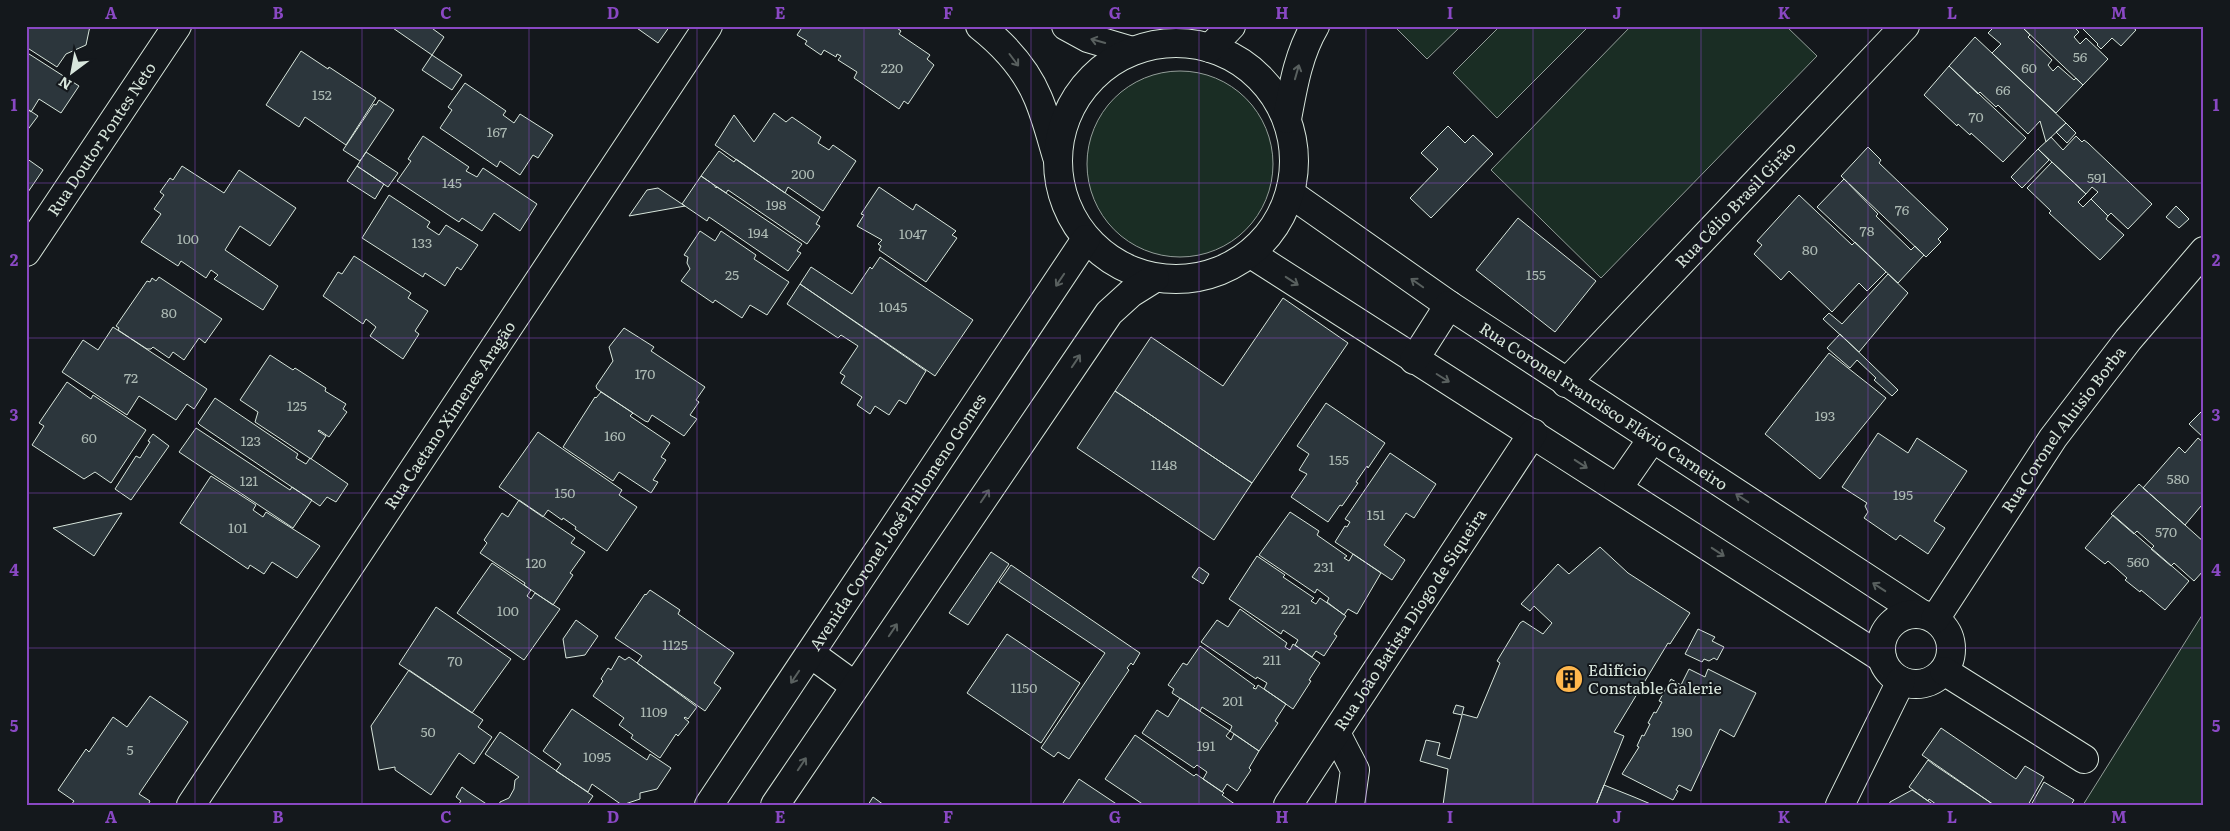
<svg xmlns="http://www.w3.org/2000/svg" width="2230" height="831" viewBox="0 0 2230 831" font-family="Literata,serif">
<rect width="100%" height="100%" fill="#14181c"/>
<path fill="#1a2d24" stroke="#939e99" d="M1394,26H1461L1427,59Z
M1500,26H1585L1587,28L1497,118L1453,73Z
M1631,26H1786L1817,56L1601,278L1491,170Z
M1087 164a93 93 0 1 1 186 0a93 93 0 1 1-186 0Z
M2204,612V805H2083Z"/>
<path fill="#2c363c" stroke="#d8e6dc" d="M26,26H90L86,45L66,54L57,67L26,47Z
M390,26H429L444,37L432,55Z
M634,26H670L658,43Z
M803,26H894L901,31L899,34L930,55L927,59L934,65L908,104L904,101L899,109L854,78L857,72L838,60L841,56L837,54L836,57L824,50L821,55L805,44L807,41L797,35Z
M1995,26H2021L2030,35L2028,37L2052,60L2048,65L2053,71L2058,66L2074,80L2076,78L2083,85L2056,113L1992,53L2001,44L1988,33Z
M2021,26H2073L2079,32L2074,37L2080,44L2086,38L2108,59L2083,85Z
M2080,26H2131L2136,30L2121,46L2112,38L2101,49L2097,45L2098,44Z
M1975,37L2066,123L2046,142L2040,121L2028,134L1998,105L1996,107L1980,92L1978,94L1949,66Z
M301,51L328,69L329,67L376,98L346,145L305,117L299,127L266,105Z
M26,52L79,86L61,113L39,99L31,112L26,108Z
M432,55L462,75L452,90L422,70Z
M1949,66L2026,138L2003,162L1971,133L1970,135L1958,124L1957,126L1924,95Z
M465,83L506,111L503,115L514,123L520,114L553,135L538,158L533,155L520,175L500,161L497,167L440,128L452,110L448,107Z
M379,100L394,110L360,161L343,150L374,104L376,105Z
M26,108L38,116L26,132Z
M774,113L786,122L792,117L821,137L818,143L829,150L833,145L856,161L823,211L788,187L785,193L715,145L734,115L754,142Z
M2066,123L2076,133L2067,143L2056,132Z
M1448,126L1465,143L1473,135L1493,154L1431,218L1410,198L1438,169L1421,153Z
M423,136L469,167L466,171L477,177L483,168L537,204L520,231L494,213L482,231L462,218L459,222L397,181L411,161L408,159Z
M2076,136L2082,142L2084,140L2088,143L2152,204L2128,229L2111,213L2108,216L2091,199L2098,192L2092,187L2086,194L2038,149L2051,137L2063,150Z
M1868,147L1881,160L1879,163L1948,229L1938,239L1941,242L1926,257L1841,176Z
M2038,149L2049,160L2022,188L2011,177Z
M719,151L734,162L736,159L820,217L816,224L820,226L807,244L728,190L726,193L701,176Z
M366,152L398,173L388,187L357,166Z
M26,158L43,170L28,192L26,191Z
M2052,162L2086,194L2078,202L2083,207L2091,199L2108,216L2106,219L2124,235L2100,260L2049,213L2051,211L2027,188Z
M182,166L224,193L239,170L296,208L270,246L240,226L225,250L278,286L263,310L214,279L218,275L211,270L206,278L181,261L178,266L141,242L161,214L154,209L164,195L160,192L170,178L173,180Z
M357,166L384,184L375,199L347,181Z
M701,176L714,185L716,188L717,187L802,244L797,251L801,253L788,271L709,217L707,221L682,204Z
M1844,179L1878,214L1876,216L1911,250L1915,246L1924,255L1898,283L1817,207Z
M879,187L913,210L916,204L956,231L952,235L957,238L926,282L879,250L881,246L878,244L882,240L857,226L864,215L861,214Z
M658,188L685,206L629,216L647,190Z
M389,195L430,222L427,227L439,235L446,225L478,245L461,270L457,267L445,286L425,273L423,277L362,238Z
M1799,195L1852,245L1855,242L1886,272L1867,291L1859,283L1832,312L1789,271L1781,280L1754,254L1762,245L1757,241Z
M2176,206L2189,219L2179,228L2166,217Z
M1518,218L1596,281L1555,332L1476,270Z
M700,231L715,241L721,231L756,255L754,259L789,282L767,315L750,305L742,318L715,300L713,303L681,281L690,269L687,263L688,257L684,255Z
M354,256L411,293L408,298L428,311L415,331L419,334L403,359L370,336L376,327L366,319L363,324L323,296L338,272L342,274Z
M880,257L973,320L935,376L800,284L811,267L852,294L870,267L872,269Z
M1888,274L1908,293L1859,352L1823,319L1829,313L1842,324Z
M159,277L222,319L205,343L199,338L184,360L173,352L169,358L153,347L151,349H147L118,330L119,328L116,326L147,281L150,282L152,278L156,281Z
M800,284L926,371L906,404L899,400L889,415L875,406L870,414L857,405L862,397L841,383L845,376L840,373L858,346L841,335L838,338L787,304Z
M1283,298L1348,343L1252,483L1115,391L1151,337L1223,386Z
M113,327L207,389L194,409L187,404L176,420L139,396L127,415L62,372L83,340L98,350Z
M624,328L654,347L651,351L705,387L696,400L699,402L690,415L697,419L684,436L652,415L648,422L645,421L597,389L596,386L613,361L609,347Z
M1840,334L1898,390L1892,396L1874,380L1876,378L1857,360L1850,368L1827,348Z
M1829,353L1886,398L1820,479L1765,434Z
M270,355L293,370L295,368L326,388L325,391L346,404L343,409L347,412L329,437L319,430L318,431L326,436L311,459L255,422L258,412L240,400Z
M67,382L91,399L93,395L146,430L111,483L95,472L84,479L32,445L44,426L39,423Z
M1115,391L1252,483L1214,540L1077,448Z
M601,392L633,413L630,416L670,443L661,457L666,460L653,480L658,482L651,493L619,472L613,481L563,447L595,397L596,398Z
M215,398L298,454L296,458L306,464L310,458L348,484L336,502L327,497L320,506L200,425L198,423Z
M1326,403L1385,443L1368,468L1367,466L1356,482L1358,483L1342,506L1340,505L1328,522L1291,497L1307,474L1299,470L1309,454L1297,446Z
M2204,409V438L2189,424Z
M196,428L290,490L292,487L312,500L293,528L179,452Z
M538,432L622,490L619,495L637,507L607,551L575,529L576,527L563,518L562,520L548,510L543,517L499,487Z
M1878,433L1908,453L1917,438L1967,471L1934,521L1945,528L1928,554L1900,535L1896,540L1864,518L1868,512L1865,506L1867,503L1842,487Z
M153,434L169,446L131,500L115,489L136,456L140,458L150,442L148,441Z
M2198,438L2204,443V509L2201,506L2185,525L2143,488L2179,447L2185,453Z
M1390,453L1436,484L1414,518L1406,513L1384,545L1405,560L1392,580L1335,542L1345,526L1347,527L1350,522L1345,519Z
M211,476L256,505L253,510L263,517L266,512L320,546L297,578L272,562L264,574L250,565L248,569L180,523Z
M2139,484L2204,542V570L2194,581L2174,563L2171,566L2151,549L2154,546L2137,531L2134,534L2111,514Z
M519,500L575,538L571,543L585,552L570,573L573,575L553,605L524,585L525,583L480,553L487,543L484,540L502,513L508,517Z
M1290,512L1319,531L1317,535L1347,556L1344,558L1349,561L1353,554L1381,573L1357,614L1348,609L1344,615L1327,602L1329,598L1317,589L1315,593L1259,555Z
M122,513L94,556L53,528Z
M2113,515L2189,581L2165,610L2141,590L2140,592L2125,580L2127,578L2108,561L2105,564L2085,548Z
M1600,547L1628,573L1690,613L1670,644L1668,643L1614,732L1624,736L1596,805H1443L1448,769L1420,761L1426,740L1440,743L1437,755L1450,759L1462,715L1453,713L1456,705L1464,707L1462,714L1477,718L1500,663L1497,661L1520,623L1523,621L1543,634L1552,623L1534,606L1530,611L1521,604L1558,564L1569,574Z
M991,552L1009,564L968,625L949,613Z
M1257,556L1285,575L1283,577L1314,598L1311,601L1316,604L1320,598L1346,616L1334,634L1337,636L1324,656L1316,651L1312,657L1295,645L1298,640L1283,630L1281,634L1229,599Z
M492,563L531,590L527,596L531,599L535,593L560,609L524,660L457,613Z
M1011,565L1140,653L1133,665L1131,663L1127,668L1129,670L1069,759L1058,752L1054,757L1041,748L1105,653L999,582Z
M1199,567L1209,574L1203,584L1192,577Z
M650,590L680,610L678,614L734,653L714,683L721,688L705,711L637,663L642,656L615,638L645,594L646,595Z
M436,607L511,659L472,713L399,664Z
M1240,609L1287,643L1285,647L1290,650L1293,644L1320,663L1309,680L1311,681L1293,709L1264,689L1267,683L1257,677L1256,679L1201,642L1217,620L1228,627Z
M576,620L598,636L585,655L566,658L563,639Z
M1698,629L1715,637L1712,641L1724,647L1717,660L1714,658L1709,661L1704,659L1702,662L1685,654Z
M1007,634L1080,683L1041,743L967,693Z
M1200,646L1255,686L1253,688L1256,689L1258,685L1286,704L1275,721L1278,723L1259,751L1230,731L1232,726L1202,707L1200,711L1172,693L1174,689L1168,685L1183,663L1187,665Z
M619,656L625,660L629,657L697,707L688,719L685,717L684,718L689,722L678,736L676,734L660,758L631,738L633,735L619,725L624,718L593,696L603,681L601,679L608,668L611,670Z
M1689,669L1705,677L1708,669L1756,693L1734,737L1720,729L1691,791L1679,785L1676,790L1678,791L1673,800L1622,774L1639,747L1637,746L1642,735L1644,736L1650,724L1648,723L1654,712L1656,713L1662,702L1659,701L1671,679L1681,685Z
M409,670L483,720L478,727L492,737L474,764L459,753L431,795L395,770V767L379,770L371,726Z
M150,696L188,722L139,794L150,801L148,805H71L74,801L58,790L86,749L89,752L113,717L127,727Z
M1180,698L1230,731L1226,736L1231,740L1234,734L1259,751L1249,768L1251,770L1237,791L1227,784L1222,792L1203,779L1207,772L1197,765L1194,768L1142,733L1157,710L1168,717Z
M572,709L647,760L650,754L671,768L657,789L640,793V799L622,805L592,784L588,792L556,771L561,764L543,751Z
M1941,728L2016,779L2025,766L2044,777L2028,805H1994L1922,755Z
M500,732L593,796L587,805H499L500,802L509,798L514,789L515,780L519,777L485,754Z
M1135,735L1194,776L1196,774L1224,793L1222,795L1236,805H1144L1105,779Z
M1928,760L1933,764L1994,805H1937L1929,799L1928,801L1909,787Z
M1079,779L1118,805H1065L1063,803Z
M2044,782L2074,800L2071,805H2031Z
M1604,785L1634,797L1653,805H1596Z
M462,787L467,791L488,805H458L461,801L456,797Z
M1912,790L1934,805H1889L1890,802Z
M873,797L884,805H868Z"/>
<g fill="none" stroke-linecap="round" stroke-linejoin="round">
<defs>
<g id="minor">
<path d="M980,26C1004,45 1026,69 1038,98C1046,117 1051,137 1057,157"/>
<path d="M1066,26L1088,38L1132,51"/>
<path id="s1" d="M1291,194L1449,305L1920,613"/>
<path id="s2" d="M26,252L177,26"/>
<path d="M1251,254L1882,658"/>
<path d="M1414,360L1449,305"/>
<path id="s3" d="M1566,383L1905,26"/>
<path d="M1618,488L1652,439"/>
<circle cx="1916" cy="649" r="35"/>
<path id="s4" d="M1935,619L2053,438L2128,340L2204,251"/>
<path d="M1944,671L2084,759"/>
<path d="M1336,733L1355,770L1350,805"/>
<path id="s5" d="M191,805L708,26"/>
<path id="s6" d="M1288,805L1533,433"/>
<path d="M1840,805L1901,681"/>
</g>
<g id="secondary">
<circle cx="1176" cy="161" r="118"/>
<path d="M1210,48L1231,26"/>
<path d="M1287,119C1293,87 1298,55 1315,26"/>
<path d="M811,654L855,686"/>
<path id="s7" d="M709,805L1086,239"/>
<path d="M775,805L1109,313L1131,293L1155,278"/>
</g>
</defs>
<use href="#minor" stroke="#d8e6dc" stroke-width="30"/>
<use href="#secondary" stroke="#d8e6dc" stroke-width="30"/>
<use href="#minor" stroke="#14181c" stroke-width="28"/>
<use href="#secondary" stroke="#14181c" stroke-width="28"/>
</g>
<defs><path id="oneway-shaft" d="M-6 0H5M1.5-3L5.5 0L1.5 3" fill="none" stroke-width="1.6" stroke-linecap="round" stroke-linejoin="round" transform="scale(1.25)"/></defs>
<g stroke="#59605f">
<use href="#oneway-shaft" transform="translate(1098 41) rotate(-164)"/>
<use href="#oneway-shaft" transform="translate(1014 60) rotate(53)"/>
<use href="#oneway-shaft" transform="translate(1297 72) rotate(-74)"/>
<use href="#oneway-shaft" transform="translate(1060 280) rotate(124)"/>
<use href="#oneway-shaft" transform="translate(1292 281) rotate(33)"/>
<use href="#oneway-shaft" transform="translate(1417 283) rotate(-145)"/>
<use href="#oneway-shaft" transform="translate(1076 361) rotate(-56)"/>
<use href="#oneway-shaft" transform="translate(1443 378) rotate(32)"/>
<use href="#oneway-shaft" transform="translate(1581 464) rotate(33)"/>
<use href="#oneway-shaft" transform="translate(985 496) rotate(-56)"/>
<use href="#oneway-shaft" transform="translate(1742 498) rotate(-147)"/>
<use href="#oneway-shaft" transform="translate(1718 552) rotate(33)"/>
<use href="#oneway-shaft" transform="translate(1879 587) rotate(-147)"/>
<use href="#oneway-shaft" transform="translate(893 630) rotate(-56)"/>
<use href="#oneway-shaft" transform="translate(795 677) rotate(124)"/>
<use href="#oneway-shaft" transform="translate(802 764) rotate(-56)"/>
</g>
<path fill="none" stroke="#8948c3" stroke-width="1" stroke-opacity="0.55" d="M195,26V805M362,26V805M529,26V805M697,26V805M864,26V805M1031,26V805M1199,26V805M1366,26V805M1533,26V805M1701,26V805M1868,26V805M2035,26V805M26,183H2204M26,338H2204M26,493H2204M26,648H2204"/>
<defs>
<symbol id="building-disc" viewBox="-11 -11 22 22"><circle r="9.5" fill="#ffb74d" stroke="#14181c"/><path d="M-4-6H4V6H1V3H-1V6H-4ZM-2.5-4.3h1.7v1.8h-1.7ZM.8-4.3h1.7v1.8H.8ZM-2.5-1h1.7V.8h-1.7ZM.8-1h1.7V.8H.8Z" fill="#111"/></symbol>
</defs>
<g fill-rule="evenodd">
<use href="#building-disc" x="1553" y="663" width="32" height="32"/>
</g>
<g text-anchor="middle" stroke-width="4" stroke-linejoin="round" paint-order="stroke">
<g font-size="14" fill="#adbab4">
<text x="2080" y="62">56</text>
<text x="892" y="73">220</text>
<text x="2029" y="73">60</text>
<text x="2003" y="95">66</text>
<text x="322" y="100">152</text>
<text x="1976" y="122">70</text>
<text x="497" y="137">167</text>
<text x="803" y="179">200</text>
<text x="2097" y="183">591</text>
<text x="452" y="188">145</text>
<text x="776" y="210">198</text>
<text x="1902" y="215">76</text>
<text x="1867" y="236">78</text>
<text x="758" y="238">194</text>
<text x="913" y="239">1047</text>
<text x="188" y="244">100</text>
<text x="422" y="248">133</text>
<text x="1810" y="255">80</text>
<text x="732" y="280">25</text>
<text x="1536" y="280">155</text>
<text x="893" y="312">1045</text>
<text x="169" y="318">80</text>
<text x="645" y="379">170</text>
<text x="131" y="383">72</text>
<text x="297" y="411">125</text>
<text x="1825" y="421">193</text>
<text x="615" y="441">160</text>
<text x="89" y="443">60</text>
<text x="251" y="446">123</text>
<text x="1339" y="465">155</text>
<text x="1164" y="470">1148</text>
<text x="2178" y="484">580</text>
<text x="249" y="486">121</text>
<text x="565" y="498">150</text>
<text x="1903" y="500">195</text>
<text x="1376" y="520">151</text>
<text x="238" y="533">101</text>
<text x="2166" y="537">570</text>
<text x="2138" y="567">560</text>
<text x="536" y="568">120</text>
<text x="1324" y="572">231</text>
<text x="1291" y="614">221</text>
<text x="508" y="616">100</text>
<text x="675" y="650">1125</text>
<text x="1272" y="665">211</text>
<text x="455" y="666">70</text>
<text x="1024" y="693">1150</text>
<text x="1233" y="706">201</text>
<text x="654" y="717">1109</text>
<text x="428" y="737">50</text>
<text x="1682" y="737">190</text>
<text x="1206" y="751">191</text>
<text x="130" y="755">5</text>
<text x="597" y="762">1095</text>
</g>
<g font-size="16" fill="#d8e6dc" stroke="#14181c">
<text dy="6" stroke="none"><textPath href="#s2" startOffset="136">Rua Doutor Pontes Neto</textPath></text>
<text dy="6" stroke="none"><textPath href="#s3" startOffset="246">Rua Célio Brasil Girão</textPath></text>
<text dy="6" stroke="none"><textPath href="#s1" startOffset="378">Rua Coronel Francisco Flávio Carneiro</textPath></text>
<text dy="6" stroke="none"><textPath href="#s5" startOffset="468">Rua Caetano Ximenes Aragão</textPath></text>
<text dy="6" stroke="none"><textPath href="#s4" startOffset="229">Rua Coronel Aluisio Borba</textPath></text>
<text dy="6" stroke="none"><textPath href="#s7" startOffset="340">Avenida Coronel José Philomeno Gomes</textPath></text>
<text dy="6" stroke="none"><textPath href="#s6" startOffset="222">Rua João Batista Diogo de Siqueira</textPath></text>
</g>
<g font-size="16" fill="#d8e6dc" stroke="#14181c" text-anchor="start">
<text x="1588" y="676">Edifício<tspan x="1588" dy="18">Constable Galerie</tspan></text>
</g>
</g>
<rect width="2230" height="831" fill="none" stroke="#14181c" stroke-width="55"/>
<g transform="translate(72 72) rotate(212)" stroke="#14181c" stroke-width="4" paint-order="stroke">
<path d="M0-4L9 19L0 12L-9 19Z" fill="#d8e6dc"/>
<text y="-8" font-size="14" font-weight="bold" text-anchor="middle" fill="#d8e6dc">N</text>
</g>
<rect x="28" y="28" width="2174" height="776" fill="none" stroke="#8948c3" stroke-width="2"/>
<g font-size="16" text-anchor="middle" font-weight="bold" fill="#8948c3">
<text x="111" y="19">A</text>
<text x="278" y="19">B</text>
<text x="446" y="19">C</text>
<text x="613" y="19">D</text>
<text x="780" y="19">E</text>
<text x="948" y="19">F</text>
<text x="1115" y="19">G</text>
<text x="1282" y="19">H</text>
<text x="1450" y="19">I</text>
<text x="1617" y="19">J</text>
<text x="1784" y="19">K</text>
<text x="1952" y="19">L</text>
<text x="2119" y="19">M</text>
<text x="14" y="111">1</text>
<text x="2216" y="111">1</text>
<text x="14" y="266">2</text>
<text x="2216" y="266">2</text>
<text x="14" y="421">3</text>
<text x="2216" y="421">3</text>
<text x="14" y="576">4</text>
<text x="2216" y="576">4</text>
<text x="14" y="732">5</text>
<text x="2216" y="732">5</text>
<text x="111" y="823">A</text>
<text x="278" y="823">B</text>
<text x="446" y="823">C</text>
<text x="613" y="823">D</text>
<text x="780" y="823">E</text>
<text x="948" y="823">F</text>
<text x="1115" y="823">G</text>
<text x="1282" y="823">H</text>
<text x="1450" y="823">I</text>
<text x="1617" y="823">J</text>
<text x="1784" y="823">K</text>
<text x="1952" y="823">L</text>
<text x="2119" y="823">M</text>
</g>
</svg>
